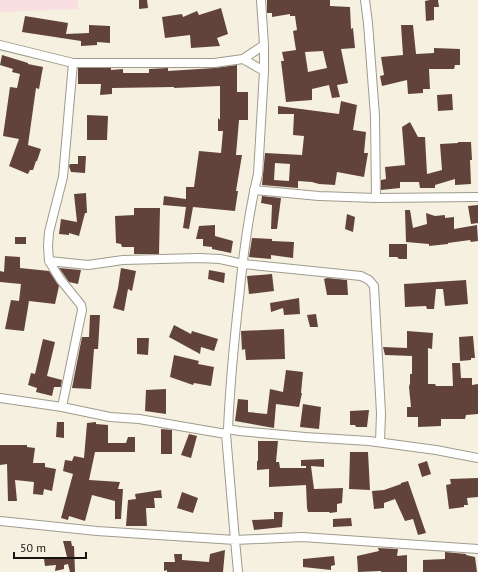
<svg xmlns="http://www.w3.org/2000/svg" width="478" height="572" viewBox="0 0 478 572" font-family="'PT Sans',sans-serif">
<rect width="100%" height="100%" fill="#f5f0e0"/>
<path fill="#f9dfe2" d="M0,0H78V9L0,12Z"/>
<path fill="#62433c" fill-rule="evenodd" d="M139,0H147L148,8L139,9Z
M267,0H330V6L350,7L351,29L353,28L355,48L341,49L348,83L337,85L340,97L332,98L329,85L312,89V100L286,102L281,61H284L282,52L296,50L293,31L297,30L295,16H290V14L272,17V13H267ZM323,51L327,68L308,72L305,52Z
M430,0H438L439,7H434V20L426,21L425,1Z
M221,8L228,34L217,38L220,46L191,48L190,35L165,38L162,17L182,14L183,17L197,11L199,15Z
M25,16L68,23L66,34L89,33V25L110,26V43L97,42V45L81,46V41L22,32Z
M401,25H413L416,54L434,53V48L460,49V65H455L454,69H429L430,89H423V93L408,94L407,80L382,86L380,76L384,75L381,57L403,55Z
M2,55L28,63V64L43,67L39,89L36,88L28,145L41,149L37,161H36L33,170H30L28,174L9,166L19,139L3,136L10,87L17,88L20,74L12,72L13,69L0,65Z
M237,65V92H248V120H239L236,155H242L236,191H238L235,211L193,207L189,229L183,228L186,207L163,205L164,196L186,199V187H194L199,151L221,153L223,131H218V118L220,120V86L174,88V87L112,88V94L100,95L101,84H78V68H111V70L123,69V73H149V69L168,68V71L215,68Z
M452,94L453,110L438,111L437,95Z
M341,101L357,105L353,130L366,132L364,153H368L364,177L337,172L335,185L319,184L312,182L298,181V188L262,185L265,153L302,155L304,136L293,135L294,114H278V106L339,114ZM275,163L290,164L289,181L274,180Z
M87,115L108,116L107,140H87Z
M410,122L418,137H425L427,174L442,170L440,144L458,143V142H471L472,160H470L471,184L455,185V179L435,185V188H420L419,182H400V188L381,190V180L386,179L385,167L405,165L402,127Z
M78,156H86L85,173L71,172L69,166L70,164H78Z
M86,193L87,213H85L79,236L69,233V235L59,234L61,219L77,222L74,194Z
M262,196L281,198L277,229H271L272,205L261,203Z
M478,205V223L471,224L468,206Z
M134,208H160L159,254H134V247H122L121,244L116,243L115,216L134,215Z
M405,210H410L413,228L427,224L426,213L435,216L445,215V218L454,217V229L477,225L478,241L471,242L470,240L448,243V244L429,246V244L406,242Z
M347,214L355,217L353,232L345,229Z
M215,225V236L233,241L231,253L212,249V247L203,246V239H196L199,226Z
M15,237H26V244H15Z
M252,238L272,239V241L294,242L293,258L271,255V259L249,257Z
M389,244H407V259H399L397,257H389Z
M5,256L20,257V268L49,271L59,286L55,304L29,301L24,331L5,329L11,300L19,301L21,284L0,282V271L4,272Z
M59,268L81,270L78,284L69,282Z
M121,268L136,271L132,291L128,289L124,311L113,308L118,288Z
M209,270L225,273L224,283L208,279Z
M272,274L274,291L249,294L247,276Z
M327,278L347,280L348,295H327L324,279Z
M466,280L468,304L445,306L443,289H436L434,309H427L426,306L405,307L404,284Z
M299,298L300,314L284,315L283,308L271,312L270,303Z
M316,314L318,327H310L307,315Z
M90,315H100L98,349H94L91,389L72,388L82,337H89Z
M174,325L191,334L192,331L218,339L214,351L201,347L200,354L169,337Z
M284,329L285,359L246,360L245,349L242,350L241,331Z
M407,331L433,333L432,349L428,348V384H435L436,386H453L452,363H460L461,378H472V385L478,384V414L466,415L465,419H441V426L418,427V417H407V407H411L409,387L410,383V374H412V356L385,355L383,347L407,348Z
M473,336L475,358H471V360L460,361L459,337Z
M137,338H149L148,355L137,354Z
M43,339L55,342L47,376L62,380L61,387H54L52,396L36,392L37,388L28,385L31,373L35,374Z
M174,355L199,361L198,364L214,367L211,386L194,383L193,385L170,377Z
M286,370L303,372L301,393H302L299,407L276,404L274,428L235,421L238,399L248,400V412L267,414L270,389L283,392Z
M166,389V414L145,411L146,390Z
M303,404L321,407L319,429L300,427Z
M369,410L367,427H356L355,425H350V411Z
M57,422H64V438L56,437Z
M96,422V424L108,425V443H126L128,437H135V452H95L89,480L120,482L118,489H123L121,519H115V501L92,495L85,521L69,516L68,520L61,518L73,474L63,471L65,460L72,461L74,456L84,458L87,423Z
M161,429L172,430V454H161Z
M189,434L197,436L191,458L181,455Z
M258,441H278L276,462H279L280,468H306V466H301V460L324,459V467L311,466L314,489L343,488L342,503L337,504V512L330,513L329,512H308L307,508L306,485L269,487V469L257,470V461H258Z
M0,445H27V447L35,448L33,463H45V467L56,469L52,491L44,489L43,495L33,494L34,482L15,480L17,501H8L7,464L0,465Z
M350,452H368L370,490L349,489Z
M427,461L431,474L422,477L418,464Z
M478,478V497L467,498L468,505H464V507L449,509L446,485L451,484L450,479Z
M408,481L426,533L418,535L413,519L405,521L395,499L384,503V508L374,509L372,491L384,490L401,484V483Z
M161,490L162,498H154L155,508H146L147,526H126L128,500L136,499L135,494Z
M182,492L198,498L193,513L177,508Z
M274,512H283L282,527L254,530L252,520L274,519Z
M351,518L352,526L333,527V519Z
M63,541H71L72,546H74L75,572H70L68,564L64,565V569L55,571L56,565L45,566L44,559L67,557Z
M378,548L398,549L397,556L407,555V572H381V571L358,572L357,556L379,551Z
M225,550L223,572H167V570L164,571V562H175L174,554H182V560L209,562L210,554Z
M445,552L466,554V555L475,557L477,572H423V560L445,559Z
M334,556L335,565L331,566V570L303,567V559Z"/>
<g fill="none" stroke-linecap="round" stroke-linejoin="round">
<defs>
<path id="street" d="M365,0L368,23L375,116L376,198
M0,45L73,63H214L243,59L264,45
M243,59L264,71
M254,190L319,196L376,198L478,197
M49,261L88,265L123,260L199,258L220,259L243,264L361,276L369,280L374,286L381,413L380,442
M0,398L62,407L110,417L139,419L226,434
M62,407L82,310L81,305L60,279L49,261L48,246L49,232L63,177L73,63
M228,429L239,431L305,437L369,441L436,450L478,458
M0,521L97,531L235,540L302,537L478,549
M238,572L235,540L226,434L228,429C230,385 234,342 239,298C243,256 248,215 258,174L264,71V45L261,0"/>
</defs>
<use href="#street" stroke="#a09b8d" stroke-width="10"/>
<use href="#street" stroke="#fff" stroke-width="8"/>
</g>
<path d="M14 552v6h72v-6" fill="none" stroke="#16140f" stroke-width="2"/>
<text x="20" y="552" font-size="12" fill="#16140f" stroke="#f5f0e0" stroke-width="3" paint-order="stroke">50 m</text>
</svg>
